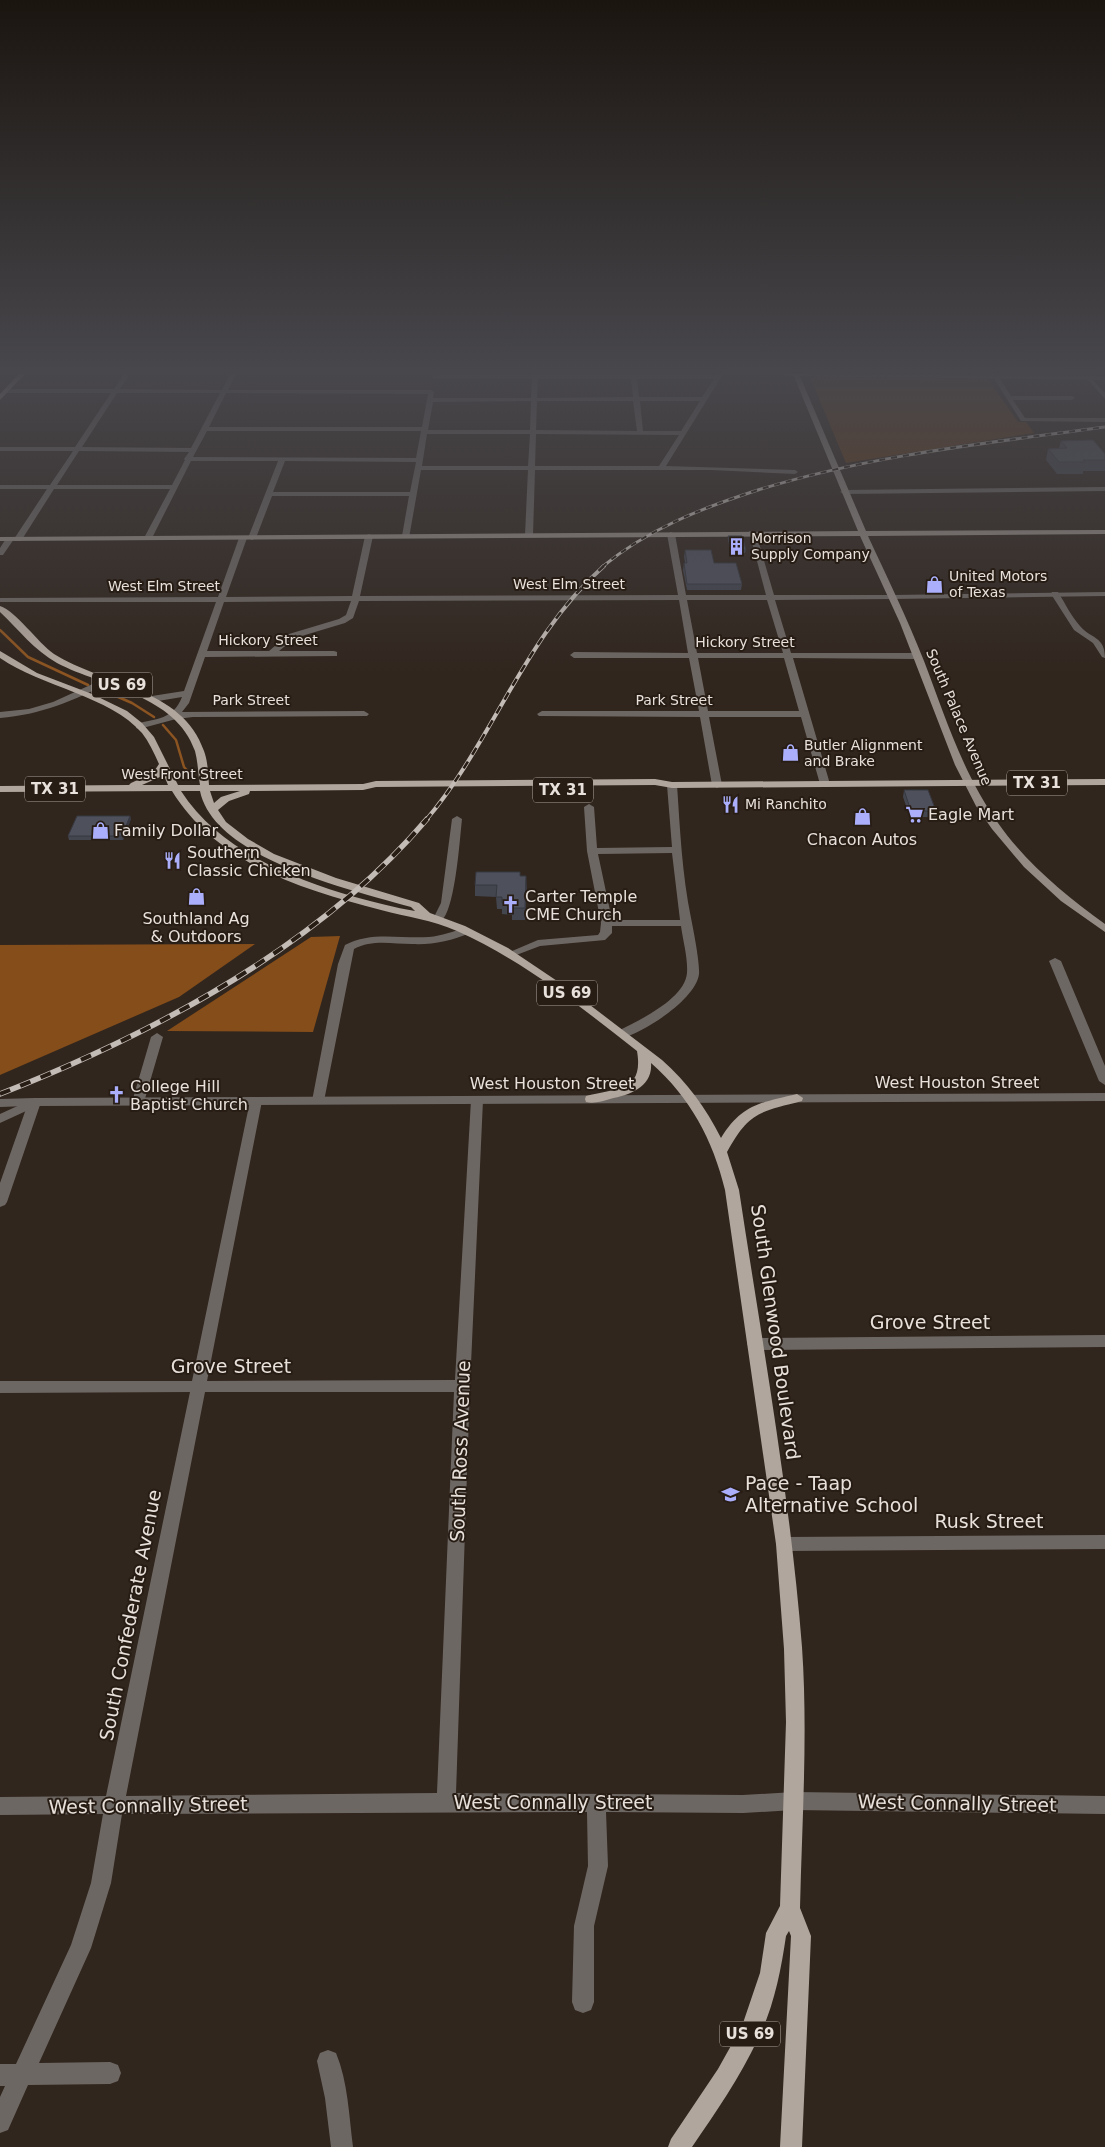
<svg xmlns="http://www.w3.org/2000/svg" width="1105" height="2147" viewBox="0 0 1105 2147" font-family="'DejaVu Sans',sans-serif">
<rect width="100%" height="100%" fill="#31261e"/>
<path fill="#633914" d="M810,377L988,379L1018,422H1026L1034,433L846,463Z"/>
<path fill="#854d19" d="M340,936L313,1032L167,1031L311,937Z
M255,944L179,997L0,1075V945Z"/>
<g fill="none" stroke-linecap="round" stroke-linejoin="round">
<path stroke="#8c5421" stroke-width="2.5" d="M0,630L28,657L88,685
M102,690L132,703L154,717
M163,725L176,740L184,767L192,776"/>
<path fill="#6d6763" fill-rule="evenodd" d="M124,374H130L120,389L222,390L230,374H236L228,390H431L434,392L433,398H531L532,379L432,378L434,375H532V374L538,375H716L723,374L666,466L795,470L798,472L795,474L711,470H535L533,535L529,537L525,535L528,470H421L409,538L402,536L409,496H272L256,538L252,540L248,538L278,461H191L151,540L144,538L170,489H54L21,541H15L14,539L47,489H0V485H50L73,451H0V447H75L111,393H6L3,391L6,389H114ZM538,379H631L633,397L537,398ZM637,379H714L702,397H639ZM117,393H220L191,448L82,447ZM226,393L428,394L422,427H209ZM531,401L530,430H428L433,402ZM537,401H633L637,431L536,430ZM640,401H700L681,431H643ZM207,431H421L416,458L193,457ZM427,434H530L528,466H422ZM536,434L679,435L659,466H535ZM79,451L189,452L184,459L185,460L172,485H57ZM285,461L416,462L410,492H273Z
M991,374H997L1011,396H1072L1075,398L1072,400H1013L1025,418H1105V422L1021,421Z
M1089,376L1105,393V399L1087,379Z
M1105,487V491L844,494L840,492L844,490Z
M749,531L756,533L774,595H892L896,597L892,599L775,600L791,653H917L921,656L917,659L793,658L830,784L828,786L825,787L820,784L801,717H709L722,785L717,788L712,785L700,717L539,716L537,714L542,711H699L689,658H574L570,655L574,652L688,653L679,600L359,601L353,618L345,623L295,638L279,651H334L337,652V656L205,657L189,703L182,712L364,711L369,714L367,716L193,717L176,719L139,729L136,728V724C157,718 173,720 182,697L152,702L148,699L152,696L184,691L216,602H0V598L218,597L239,538L243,536L247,538L226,597L352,596L365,536L369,534L373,536L360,596L678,595L667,534L671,532L675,534L686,595H766ZM687,600H767L783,653H697ZM351,601L346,615L339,619L289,634L269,651H207L224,602ZM698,658H784L799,711H708Z
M7,537L14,539L3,555H0V548Z
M1052,592H1058C1065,603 1071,616 1080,626C1091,639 1105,636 1105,658L1102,657L1093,643L1074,630L1051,594Z
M108,677L111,678V682C75,700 40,715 0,718V712L29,709L53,702Z
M672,782L677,785C680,829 682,875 691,918C693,928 700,963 699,974C696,999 645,1032 622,1038L616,1034L618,1031C638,1021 685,999 687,973C688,958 683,941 681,926H612V933L605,940L540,946L511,957L505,954L538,940L598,935L600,932L601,923L587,851L584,807L589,804L594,807L597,848L672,847L667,785ZM672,853L680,920H612L598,854Z
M457,816L462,819C460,836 455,918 439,922L433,919L441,903L452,819Z
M466,928L472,931L470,933C451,941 432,945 412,944C393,944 372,939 354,949L324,1101L323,1104H313L312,1101L338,964L345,945C371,931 400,939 429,937C442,936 453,931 466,928Z
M1055,958L1061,961L1105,1066V1085L1099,1081L1049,961Z
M157,1033L163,1037L144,1102L138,1106L133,1105L132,1102L151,1037Z
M477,1096L483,1100L470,1386L456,1793L743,1795L794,1792L1105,1796V1814L794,1810L743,1813L606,1812L608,1866L594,1926V2002L591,2010L583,2013L575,2010L572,2002L574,1926L588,1866L587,1812L122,1814L111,1883L91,1948L39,2063L110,2062L118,2065L121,2073L118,2081L110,2084L28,2085L8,2130L0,2133V2097L5,2086H0V2064H16L71,1945L91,1883L103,1814L0,1815V1797L106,1796L190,1392L0,1393V1381H192L250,1101L256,1097L262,1101L207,1381L455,1380L471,1100ZM205,1392H454L437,1793L126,1796Z
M35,1098L41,1102L7,1202L5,1205L0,1207V1183L27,1106L0,1107V1099Z
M1105,1335V1347L755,1350L750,1348L747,1344L750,1340L755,1338Z
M1105,1535V1549L784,1551L778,1549L776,1544L778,1539L784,1537Z
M328,2050L336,2053C348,2082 349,2116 353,2147H331L325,2098L317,2061L320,2053Z"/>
<path fill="#6d6763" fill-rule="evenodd" d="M784,374L1105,376V380L787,376Z
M1105,592V596L892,599L888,597L892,595Z
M1105,1093V1101L37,1106L0,1123V1114L35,1098Z"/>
<path fill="#948b84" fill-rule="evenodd" d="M793,374H799L866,531L1105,530V534L868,536C887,577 907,618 924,661C945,716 963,774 998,823C1026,863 1065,895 1105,924V932L1061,901L1024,867L992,829L976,806L955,765L900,623L860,536L0,541V537L858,531Z"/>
<path fill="#b1a69d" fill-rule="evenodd" d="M19,374H25L0,400V394Z
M0,606C16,611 37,642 54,654C103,685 183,688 204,751C208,762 208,773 209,785L363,784L376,781L655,779L672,782L1105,779V785L672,788L655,785L376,787L363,790L250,791L249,794L229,801L218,810L226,822L248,839L274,854L336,878L419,903L430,913L465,926L508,948L569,989L662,1060C687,1082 706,1108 721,1138C742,1104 760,1103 797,1094L803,1098L802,1101C759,1112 749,1112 727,1152L739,1190C762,1342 790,1494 802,1647C808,1734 802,1821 800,1908L811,1936L802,2147H780L791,1936L789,1931L786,1936C781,1970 774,2007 758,2039C740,2077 716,2112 692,2147H668L671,2139L718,2069L742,2026L760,1973L766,1933L780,1906L786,1722L784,1649L776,1544L725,1190C713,1140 690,1097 651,1063C653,1087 630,1095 610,1099C603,1101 594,1104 586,1102L585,1099L586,1096C617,1088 644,1092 637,1051C581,1007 522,960 457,931C432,920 407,917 381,910C303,890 216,863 172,791L0,792V786L129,785L131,783L153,773L159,764C154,753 149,742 142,733C110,696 42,687 0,658V651L37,673L92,694L127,711L142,723L154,737L178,785H200C198,774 198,762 195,751C176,695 103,687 57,663C34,650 19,630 0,612ZM163,773L168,785H142L160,777ZM181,791H200C214,859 352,890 411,907L415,911C395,908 375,902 355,897C291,878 219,850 181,791ZM210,791H240L221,797L214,803Z"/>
<defs>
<path id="rail-far2" d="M602,567C648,529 702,508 758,490C871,455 988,443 1105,427"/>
<path id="rail-far1" d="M426,820C493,741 525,635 604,566"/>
<path id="rail" d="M0,1094C153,1034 319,946 427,819"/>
</defs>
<use href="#rail-far2" stroke="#c3bbb5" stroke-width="3"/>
<use href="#rail-far1" stroke="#c3bbb5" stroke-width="4"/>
<use href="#rail" stroke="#c3bbb5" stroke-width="5.5"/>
<use href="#rail-far2" stroke="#271d15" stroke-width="2" stroke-dasharray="6" stroke-linecap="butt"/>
<use href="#rail-far1" stroke="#271d15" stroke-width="2.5" stroke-dasharray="8" stroke-linecap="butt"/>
<use href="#rail" stroke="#271d15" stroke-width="4" stroke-dasharray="11" stroke-linecap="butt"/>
</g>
<path fill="#43454f" d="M1061,441L1105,454V471H1083V474H1057L1046,460L1048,449L1059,448Z
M728,536L746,550L745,553H731L728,540Z
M685,550L714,563L742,584L741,590H687L683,570L684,563H685L684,557Z
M904,790L936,811V817H910L903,797Z
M130,816L131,819L123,840H69L68,836Z
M520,876L527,888L525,920H512V915L502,914V909H497L496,897L475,896V885Z"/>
<path fill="#373840" d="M130,816L131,819L123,840L122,836Z
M526,876L527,888L525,920V908Z"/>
<path fill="#4e505c" stroke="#373840" d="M1093,440L1105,454V460H1083L1085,462H1059L1048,449L1067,448L1061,441Z
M728,536H742L746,550H732Z
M685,550H711L714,563H736L742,584H687L684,563H687Z
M904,790H928L936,811H911Z
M77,816H130L122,836H68Z
M476,872H520V876H526L525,908H512V903H502V897H496L497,885H475Z"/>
<linearGradient id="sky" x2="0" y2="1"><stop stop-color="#1b1510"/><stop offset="0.55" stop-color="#48474c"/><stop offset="1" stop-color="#48474c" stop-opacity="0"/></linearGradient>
<rect width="1105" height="674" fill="url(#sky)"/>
<defs>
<symbol id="building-bare" viewBox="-9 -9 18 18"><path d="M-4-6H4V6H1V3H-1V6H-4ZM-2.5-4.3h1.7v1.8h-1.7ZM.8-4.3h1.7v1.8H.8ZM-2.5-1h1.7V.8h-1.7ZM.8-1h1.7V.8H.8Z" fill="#abaffb" stroke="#271d15" stroke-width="2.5" paint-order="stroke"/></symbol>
<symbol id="shop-bare" viewBox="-9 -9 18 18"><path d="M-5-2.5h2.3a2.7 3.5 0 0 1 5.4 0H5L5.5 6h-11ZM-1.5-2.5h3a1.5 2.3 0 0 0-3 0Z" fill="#abaffb" stroke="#271d15" stroke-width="2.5" paint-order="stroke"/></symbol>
<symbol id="restaurant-bare" viewBox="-9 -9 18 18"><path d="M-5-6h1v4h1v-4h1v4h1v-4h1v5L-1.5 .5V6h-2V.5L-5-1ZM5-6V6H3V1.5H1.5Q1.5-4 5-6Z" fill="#abaffb" stroke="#271d15" stroke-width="2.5" paint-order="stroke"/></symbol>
<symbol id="supermarket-bare" viewBox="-9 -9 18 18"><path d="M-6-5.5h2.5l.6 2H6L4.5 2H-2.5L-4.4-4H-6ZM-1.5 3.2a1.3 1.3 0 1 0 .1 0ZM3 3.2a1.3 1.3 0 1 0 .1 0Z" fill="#abaffb" stroke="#271d15" stroke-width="2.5" paint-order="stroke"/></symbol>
<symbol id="church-bare" viewBox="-9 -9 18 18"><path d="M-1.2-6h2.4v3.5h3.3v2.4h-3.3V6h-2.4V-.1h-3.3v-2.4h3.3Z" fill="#abaffb" stroke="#271d15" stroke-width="2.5" paint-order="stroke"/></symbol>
<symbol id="school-bare" viewBox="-9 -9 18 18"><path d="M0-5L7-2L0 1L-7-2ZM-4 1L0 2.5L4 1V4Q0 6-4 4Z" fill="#abaffb" stroke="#271d15" stroke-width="2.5" paint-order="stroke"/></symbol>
</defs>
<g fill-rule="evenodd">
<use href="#building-bare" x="724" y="534" width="25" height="25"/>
<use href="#shop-bare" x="922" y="572" width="25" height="25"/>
<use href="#shop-bare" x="778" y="740" width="25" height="25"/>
<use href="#restaurant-bare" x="718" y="792" width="25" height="25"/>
<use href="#supermarket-bare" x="902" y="802" width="25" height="25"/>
<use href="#shop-bare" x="850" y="804" width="25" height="25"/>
<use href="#shop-bare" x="88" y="818" width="25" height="25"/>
<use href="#restaurant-bare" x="160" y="848" width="25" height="25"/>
<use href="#shop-bare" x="184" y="884" width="25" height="25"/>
<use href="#church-bare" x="498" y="892" width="25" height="25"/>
<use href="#church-bare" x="104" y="1082" width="25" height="25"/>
<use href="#school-bare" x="718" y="1482" width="25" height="25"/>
</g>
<g text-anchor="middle" stroke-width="4" stroke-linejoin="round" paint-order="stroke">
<g font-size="14" fill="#e8e1db" stroke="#271d15" text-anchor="start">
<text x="751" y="543">Morrison<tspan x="751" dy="16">Supply Company</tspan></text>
<text x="949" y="581">United Motors<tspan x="949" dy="16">of Texas</tspan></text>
<text x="804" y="750">Butler Alignment<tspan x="804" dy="16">and Brake</tspan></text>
<text x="745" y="809">Mi Ranchito</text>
</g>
<g font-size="14" fill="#e8e1db" stroke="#271d15">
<text x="569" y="589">West Elm Street</text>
<text x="164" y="591">West Elm Street</text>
<text x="268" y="645">Hickory Street</text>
<text x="745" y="647">Hickory Street</text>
<text x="251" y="705">Park Street</text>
<text x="674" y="705">Park Street</text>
<text transform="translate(959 717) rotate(67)" y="5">South Palace Avenue</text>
<text x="182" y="779">West Front Street</text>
</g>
<g fill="#271d15" stroke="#aea6a0" stroke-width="1">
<rect x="92" y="672.5" width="60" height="25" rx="4"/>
<rect x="1007" y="770.5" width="60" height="25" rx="4"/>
<rect x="25" y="776.5" width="60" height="25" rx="4"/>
<rect x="533" y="777.5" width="60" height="25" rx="4"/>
<rect x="537" y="980.5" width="60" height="25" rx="4"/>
<rect x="720" y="2021.5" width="60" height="25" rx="4"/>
</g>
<g font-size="15" font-weight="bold" fill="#e8e1db">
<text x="122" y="690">US 69</text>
<text x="1037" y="788">TX 31</text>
<text x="55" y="794">TX 31</text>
<text x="563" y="795">TX 31</text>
<text x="567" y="998">US 69</text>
<text x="750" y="2039">US 69</text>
</g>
<g font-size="16" fill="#e8e1db" stroke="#271d15" text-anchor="start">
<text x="928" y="820">Eagle Mart</text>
<text x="114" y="836">Family Dollar</text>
<text x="862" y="845" text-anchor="middle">Chacon Autos</text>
<text x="187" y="858">Southern<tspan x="187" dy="18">Classic Chicken</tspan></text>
<text x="525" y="902">Carter Temple<tspan x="525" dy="18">CME Church</tspan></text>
<text x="196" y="924" text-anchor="middle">Southland Ag<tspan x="196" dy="18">&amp; Outdoors</tspan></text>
<text x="130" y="1092">College Hill<tspan x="130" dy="18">Baptist Church</tspan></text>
</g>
<g font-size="16" fill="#e8e1db" stroke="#271d15">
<text x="957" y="1088">West Houston Street</text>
<text x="552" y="1089">West Houston Street</text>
</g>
<g font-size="19" fill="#e8e1db" stroke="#271d15">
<text x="930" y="1329">Grove Street</text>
<text transform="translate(776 1332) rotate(82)" y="7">South Glenwood Boulevard</text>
<text x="231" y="1373">Grove Street</text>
<text transform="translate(460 1451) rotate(-88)" y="7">South Ross Avenue</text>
<text x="989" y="1528">Rusk Street</text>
<text transform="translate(130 1615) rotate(-79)" y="7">South Confederate Avenue</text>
<text x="553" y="1809">West Connally Street</text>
<text transform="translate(957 1803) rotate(1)" y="7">West Connally Street</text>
<text transform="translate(148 1805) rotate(-1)" y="7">West Connally Street</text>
</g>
<g font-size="19" fill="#e8e1db" stroke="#271d15" text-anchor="start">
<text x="745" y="1490">Pace - Taap<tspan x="745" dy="22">Alternative School</tspan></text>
</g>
</g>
</svg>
